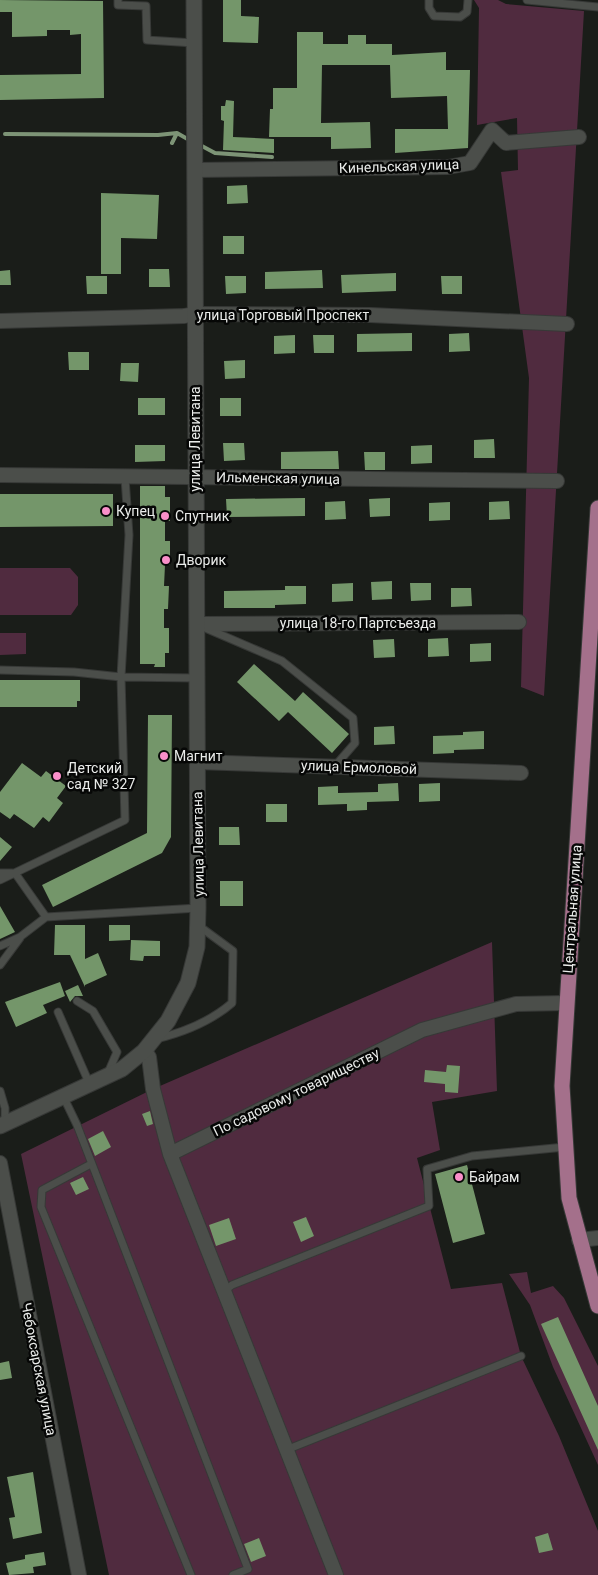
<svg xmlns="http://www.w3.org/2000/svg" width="598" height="1575" viewBox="0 0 598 1575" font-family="Roboto,sans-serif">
<rect width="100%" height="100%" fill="#1a1d19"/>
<path fill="#502b3f" d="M474,0H498L506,4L584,11L544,696L521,687L529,378L501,172L518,170L517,118L477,125L479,8Z
M0,568H70L78,577V605L71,615H0Z
M0,633H26V654L0,655Z
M492,942L497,1091L432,1102L440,1150L417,1158L451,1289L502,1283L521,1356L559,1436L598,1531V1575H109L21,1154L153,1089Z
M527,1272L531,1293L553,1286L564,1298L598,1366V1465L553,1367L530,1305L509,1274Z"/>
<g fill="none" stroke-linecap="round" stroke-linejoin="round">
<path stroke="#7d9476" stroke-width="4" d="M5,134L158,135L177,133L191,141
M172,143L177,133
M200,145L215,153L272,157"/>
</g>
<path fill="#74966a" d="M0,0L103,1L104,98L0,100V75L81,74V34L70,35V30H47V36L12,37V12H0Z
M223,0H241V16L259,17L258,43L223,42Z
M297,32H323V44H348V35H366V44H392V55L446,52V70H470L468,148L395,153V129H448L447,96L391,98L390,65H322L321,123L370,122L371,148L331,149V137H269L270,109H273V88H297Z
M226,100L234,101L233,137L274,139V153L223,150L224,121L221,120V106H225Z
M247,185L248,203L227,204V186Z
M101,193L159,195L157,239L121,238V274H101Z
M223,236H244V254H223Z
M149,269H169L170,287H149Z
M10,270L11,285H0V271Z
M322,270L323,288L265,289V272Z
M396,273V291L342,293L341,275Z
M86,276H107V294H87Z
M225,276H246V293L226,294Z
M441,276H462V294H442Z
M412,333V351L357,352V334Z
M469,333L470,351L449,352V334Z
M295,335V353L274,354V336Z
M313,335H334V353H314Z
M68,352H89V370H69Z
M245,360V378L225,379L224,361Z
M121,363H139L138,382L120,381Z
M138,398H165V415H138Z
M220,398H241V416H220Z
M494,439L495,458H474V440Z
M223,443H244L245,460L224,461Z
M135,445H165V461L135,462Z
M432,445V463L411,464V446Z
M338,451L339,469H281V452Z
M364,452H385V470H365Z
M140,486H165V497H170V521H165V541H170V565H165L164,586H169L168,609H164V628H169V653H165V667H154L155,664H140Z
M0,494H113V526L0,527Z
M305,498V516L227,517L226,499Z
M390,498V516L370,517L369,499Z
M345,501L346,519L325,520V502Z
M509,501L510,519L489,520V502Z
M450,502V520L429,521V503Z
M392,581V599L372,600L371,582Z
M353,583V601L332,602V584Z
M410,583H431V600L411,601Z
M285,586H306V604L275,605V608H224V591L285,590Z
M451,588H471L472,606L451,607Z
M448,638L449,656L428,657V639Z
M394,639L395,657L374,658L373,640Z
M491,643V661L470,662V644Z
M254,664L295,701L303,692L349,734L332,753L288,712L279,721L237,682Z
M0,680H80V701H77V707H0Z
M148,715H172L171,837L162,853L53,907L42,885L147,833Z
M394,726L395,744L374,745V727Z
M484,731V749L454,750V753L433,754V736L463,735V732Z
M22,763L41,777L46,771L66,786L57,798L63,803L49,822L43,817L34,828L14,814L10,819L0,812V792Z
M398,783L399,801L367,802V810L347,811V804L318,805V787L338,786V793L378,792V784Z
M440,783V801L419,802V784Z
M266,804H287V822H266Z
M219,827H239L240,845H219Z
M0,837L12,847L0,861Z
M220,881H243V906H220Z
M0,906L15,932L0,939Z
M55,925H85V959L98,953L107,975L85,985V987L70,955H54Z
M109,925H130V940L109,941Z
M131,940L160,941V956H144L143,961L130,960Z
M60,982L65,996L43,1005L47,1013L16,1027L5,1002Z
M78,985L83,996H75L70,1002L65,991Z
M447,1065L460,1066L458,1093L445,1092V1084L424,1082L425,1070L446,1072Z
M150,1111L153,1124L147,1126L142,1114Z
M103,1131L111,1147L95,1156L88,1139Z
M467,1165L485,1234L453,1243L435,1174Z
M83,1177L89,1189L76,1195L70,1183Z
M306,1217L314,1236L301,1242L293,1222Z
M229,1218L236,1239L216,1246L209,1225Z
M558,1317L598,1406V1450L541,1324Z
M9,1361L12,1378L0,1380V1363Z
M33,1472L42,1533L13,1539L9,1518L15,1517L7,1477Z
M548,1533L553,1550L539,1553L535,1537Z
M259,1538L266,1556L251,1562L244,1544Z
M44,1552L46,1565L33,1567L34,1573L9,1575L6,1563L25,1559V1555Z"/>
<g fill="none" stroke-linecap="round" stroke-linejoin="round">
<defs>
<path id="lane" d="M118,0V5L146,6L147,40L194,43
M429,0V8L434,16L460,17L467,12L468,0
M527,0L598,7
M203,627L282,661L353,718L355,743L335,766
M0,670L74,672L121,677L197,678
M0,873H12
M15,873L46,917L198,908
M0,880L125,820L121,677L129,535L125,478
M0,946L20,937L46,917
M0,965L20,938
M77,1001L93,1011L117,1052L108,1073
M58,1012L90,1085
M156,1039C185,1032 210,1022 232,1003L233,951L199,926
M0,1091L5,1108V1124
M64,1098L77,1125L248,1569L233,1575
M91,1164L42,1190L41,1207L191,1575
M223,1292L232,1285L429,1206L427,1169L472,1156L565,1147
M286,1450L521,1356"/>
<path id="street" d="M195,170L448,167L470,163L492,130L506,143L579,137
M0,321L184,316L195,314L370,315L567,324
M0,475L557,481
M197,624L519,622
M197,762L521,773
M144,1051L149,1057L153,1089L170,1154L336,1575
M170,1154L422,1030L516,1004L566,1003
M0,1163L79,1575
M579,1240L598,1238"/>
<path id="secondary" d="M0,1126L122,1069L144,1051L168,1021L188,983L197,947L198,908L194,0"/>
<path id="primary" d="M598,508L562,1086L569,1198L598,1306"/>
</defs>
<use href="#lane" stroke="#373937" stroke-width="9"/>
<use href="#street" stroke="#373937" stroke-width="16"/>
<use href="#secondary" stroke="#373937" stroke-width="17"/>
<use href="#primary" stroke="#373937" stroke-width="17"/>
<use href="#lane" stroke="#4b4e4a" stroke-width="7"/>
<use href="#street" stroke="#4b4e4a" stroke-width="14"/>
<use href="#secondary" stroke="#4b4e4a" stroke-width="15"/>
<use href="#primary" stroke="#a4708b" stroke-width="15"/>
</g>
<g fill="#f98fc9" stroke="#060706" stroke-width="2">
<circle cx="106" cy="511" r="5"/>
<circle cx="165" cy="516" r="5"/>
<circle cx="166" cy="560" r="5"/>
<circle cx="164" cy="756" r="5"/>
<circle cx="57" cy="776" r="5"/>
<circle cx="459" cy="1177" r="5"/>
</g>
<g text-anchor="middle" stroke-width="5" stroke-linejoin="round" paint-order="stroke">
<g font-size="14" fill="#eaecea" stroke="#060706">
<text transform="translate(399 166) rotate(-2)" y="5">Кинельская улица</text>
<text x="283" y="320">улица Торговый Проспект</text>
<text transform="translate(195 439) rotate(-90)" y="5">улица Левитана</text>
<text transform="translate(278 478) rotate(1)" y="5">Ильменская улица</text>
<text x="358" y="628">улица 18-го Партсъезда</text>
<text transform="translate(359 767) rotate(2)" y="5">улица Ермоловой</text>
<text transform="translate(198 844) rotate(-91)" y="5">улица Левитана</text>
<text transform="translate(572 909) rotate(-86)" y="5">Центральная улица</text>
<text transform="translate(296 1092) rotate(-26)" y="5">По садовому товариществу</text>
<text transform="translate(39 1369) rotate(79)" y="5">Чебоксарская улица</text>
</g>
<g font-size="14" fill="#eaecea" stroke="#060706" text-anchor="start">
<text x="116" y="516">Купец</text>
<text x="175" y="521">Спутник</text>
<text x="176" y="565">Дворик</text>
<text x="174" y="761">Магнит</text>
<text x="67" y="773">Детский<tspan x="67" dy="16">сад № 327</tspan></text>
<text x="469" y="1182">Байрам</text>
</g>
</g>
</svg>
